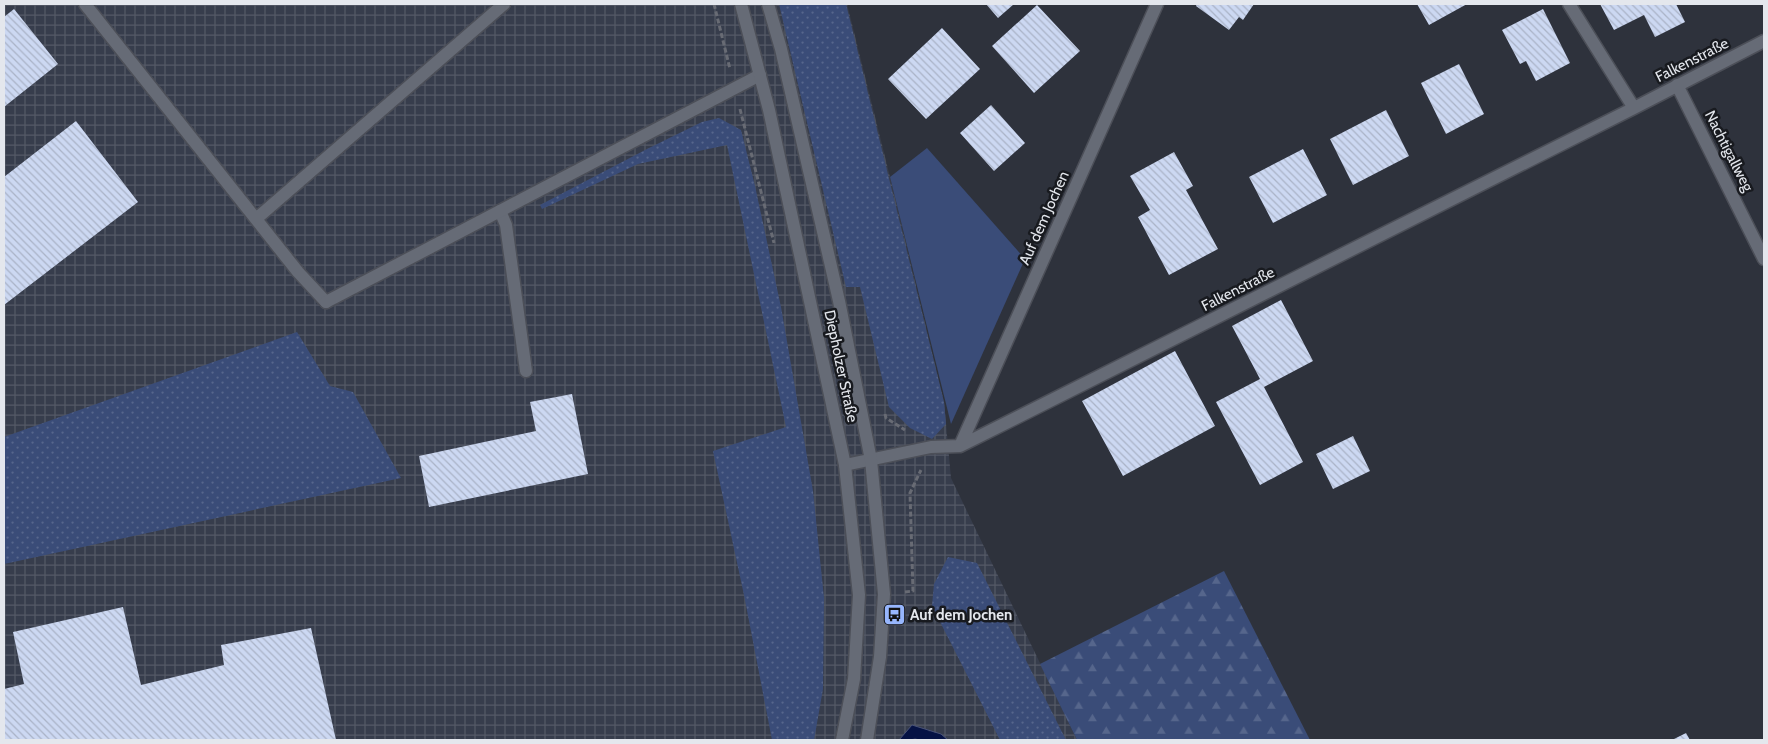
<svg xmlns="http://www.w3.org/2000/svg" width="1768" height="744" viewBox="0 0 1768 744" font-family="Cabin,sans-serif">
<defs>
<pattern id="industrial-grid" width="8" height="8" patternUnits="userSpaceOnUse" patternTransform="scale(1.25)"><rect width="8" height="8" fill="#373d4c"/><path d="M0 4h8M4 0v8" fill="none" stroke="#545966"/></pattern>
<pattern id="grass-dots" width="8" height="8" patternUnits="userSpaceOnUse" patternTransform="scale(1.25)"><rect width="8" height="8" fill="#3a4c78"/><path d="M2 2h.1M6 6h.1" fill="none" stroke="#56668c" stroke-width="1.8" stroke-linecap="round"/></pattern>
<pattern id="forest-firs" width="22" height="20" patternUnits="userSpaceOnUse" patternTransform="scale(1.25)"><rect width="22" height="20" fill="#3a4c78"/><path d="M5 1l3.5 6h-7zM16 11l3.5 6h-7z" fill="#56668c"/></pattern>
<pattern id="water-ripples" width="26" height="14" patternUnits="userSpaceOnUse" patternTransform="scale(1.25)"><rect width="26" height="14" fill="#051244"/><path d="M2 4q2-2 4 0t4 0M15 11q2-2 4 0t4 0" fill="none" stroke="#29345f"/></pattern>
<pattern id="building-back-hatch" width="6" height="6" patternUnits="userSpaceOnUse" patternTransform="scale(1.25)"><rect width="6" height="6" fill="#ccd8f2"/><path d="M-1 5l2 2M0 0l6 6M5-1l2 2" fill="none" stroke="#aab3c7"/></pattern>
</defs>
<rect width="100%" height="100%" fill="#2e323c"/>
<path fill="url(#industrial-grid)" d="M4,4H847L890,177L944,402L951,478L1077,740H4Z"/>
<path fill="url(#grass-dots)" d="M779,4H846L944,402L946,424L932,439L910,428L889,407L860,287H846Z
M719,118L741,130L755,186L781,307L813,491L824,598L823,689L814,740H772L744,595L713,451L786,427L727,145L638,164L542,209L540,205L647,149L702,122Z
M297,332L330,386L353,392L401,478L4,564V437Z
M948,557L977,563L1066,740H1000L932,606L934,584Z"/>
<path fill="url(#forest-firs)" d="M1224,571L1310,740H1077L1040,664Z"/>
<path fill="#3a4c78" d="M927,148L1025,259L951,424L890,177Z"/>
<path fill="url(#water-ripples)" stroke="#485277" d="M912,725L941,734L948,740H899Z"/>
<path fill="url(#building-back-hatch)" d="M986,4H1014L998,18Z
M1197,4H1254L1243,20L1239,17L1229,30L1196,6Z
M1417,4H1467L1429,25Z
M1600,4H1676L1685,22L1655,37L1644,15L1614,30Z
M1037,5L1080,51L1034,93L992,46Z
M14,9L58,64L4,107V17Z
M1543,9L1570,63L1536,81L1526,61L1520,64L1502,30Z
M942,28L980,69L926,119L888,79Z
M1459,64L1484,114L1446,134L1421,83Z
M991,105L1025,143L994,171L960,133Z
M1386,110L1409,156L1353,185L1330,139Z
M76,121L138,202L4,305V177Z
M1303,149L1327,195L1273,223L1249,177Z
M1174,152L1193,186L1186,190L1218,249L1169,275L1138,217L1150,210L1130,176Z
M1281,300L1313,361L1264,387L1303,462L1260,485L1216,402L1260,379L1232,326Z
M1175,351L1215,426L1123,476L1082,401Z
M572,394L588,474L429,507L419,456L536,431L530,402Z
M1353,436L1370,471L1333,489L1316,454Z
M123,607L141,685L224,665L221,645L311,628L336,740H4V689L24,684L13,632Z
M1686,733L1690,740H1672Z"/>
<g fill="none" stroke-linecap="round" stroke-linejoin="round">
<defs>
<path id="service" d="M85,4L298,272L326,302
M500,211L506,225L526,371
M256,219L504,4"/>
<path id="minor" d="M1569,4L1634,108
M1677,85L1764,259
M326,302L760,75
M960,446L1157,4
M845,465L931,447L960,446L1634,108L1764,41"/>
<path id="tertiary" d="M741,4L769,110L845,465L859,595L854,679L842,740
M768,4L781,49L839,301L871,460L884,594L880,657L867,740"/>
</defs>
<use href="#service" stroke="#4c4f58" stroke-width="15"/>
<use href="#minor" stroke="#4c4f58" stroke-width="15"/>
<use href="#tertiary" stroke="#4c4f58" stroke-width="15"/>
<path stroke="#686b74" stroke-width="3" stroke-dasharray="5 2.5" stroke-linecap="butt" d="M714,4L730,69
M740,109L774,243
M885,414L886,418L905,430
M905,592L913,591L910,493L921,470"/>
<use href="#service" stroke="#666b76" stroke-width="12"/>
<use href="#minor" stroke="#666b76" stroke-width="12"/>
<use href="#tertiary" stroke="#666b76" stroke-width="12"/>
</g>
<defs>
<symbol id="bus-square" viewBox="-11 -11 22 22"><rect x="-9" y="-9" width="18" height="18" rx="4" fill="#97b6fd" stroke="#181a1f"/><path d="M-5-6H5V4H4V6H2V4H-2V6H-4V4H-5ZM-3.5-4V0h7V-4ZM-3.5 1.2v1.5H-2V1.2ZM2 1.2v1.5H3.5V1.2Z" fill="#111"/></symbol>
</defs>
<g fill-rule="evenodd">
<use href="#bus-square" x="882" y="602" width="25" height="25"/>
</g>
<g text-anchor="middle" stroke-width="5" stroke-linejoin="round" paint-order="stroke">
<g font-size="15" fill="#e4e7ed" stroke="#181a1f">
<text transform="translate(1692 60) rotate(-27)" y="5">Falkenstraße</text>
<text transform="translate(1729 151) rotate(63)" y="5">Nachtigallweg</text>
<text transform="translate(1044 218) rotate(-66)" y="5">Auf dem Jochen</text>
<text transform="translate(1238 289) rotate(-27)" y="5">Falkenstraße</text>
<text transform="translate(841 366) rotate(78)" y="5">Diepholzer Straße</text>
</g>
<g font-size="15" font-weight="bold" fill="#e4e7ed" stroke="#181a1f" text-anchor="start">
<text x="910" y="620">Auf dem Jochen</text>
</g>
</g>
<rect width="1768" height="744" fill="none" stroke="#e4e7ed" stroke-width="10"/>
</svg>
